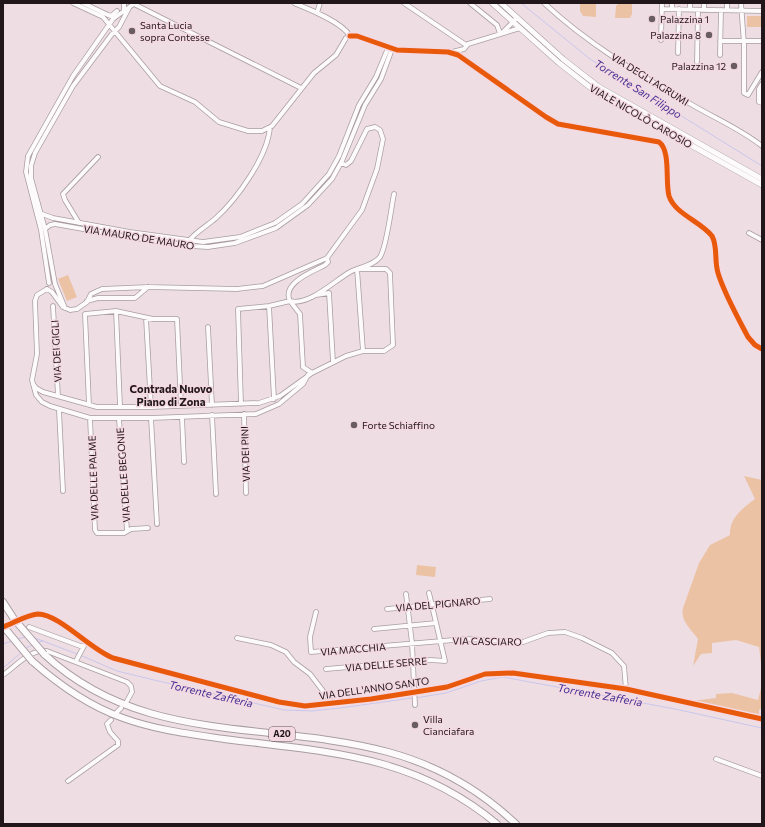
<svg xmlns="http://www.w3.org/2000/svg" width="765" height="827" viewBox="0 0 765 827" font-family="Commissioner,sans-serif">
<rect width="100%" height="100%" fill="#eedee4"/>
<path fill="#ecc2a5" d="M580,3L596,4V17L583,16L580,11Z
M619,3H632V14L630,18H615L616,6Z
M747,16H762V27H747Z
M68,275L77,297L67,301L58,279Z
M744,476L762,480V672L759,647L736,640L712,643V653L701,654L693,666L698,639C691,629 680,621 683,608L699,563L710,545L730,535C729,518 743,508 755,499Z
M417,565L436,567L435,577L416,575Z
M762,684V708L759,710V716L692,701L716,698V694L732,693L758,700Z"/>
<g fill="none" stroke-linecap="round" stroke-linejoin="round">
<path stroke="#cac6ec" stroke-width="1" d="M521,3L590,59L762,166
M34,638L43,641
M17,639L25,637
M39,642L43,641L77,654
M3,644L12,641
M26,648L32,645
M80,655L117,671L154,680L284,710L312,711L340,708L412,698
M3,668L22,652
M415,698L446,693L481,681L503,677L675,709L762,728"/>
<defs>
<path id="minor" d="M73,3L103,17L160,86L195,102L219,122L248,131H262L272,126L314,73L336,55L346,38L350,36
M83,3L108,15L111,16L117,11
M124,3V10
M294,3C309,9 342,22 350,36
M404,3L466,45
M470,3L497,25L500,33
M544,3C587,43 638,74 689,103C714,118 739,128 762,146
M741,3L744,44V93L748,95L762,72
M134,4L301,88
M662,9L762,11
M672,9V3
M690,9V3
M704,10V3
M727,10V3
M317,13L320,3
M503,32L517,18
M350,36H357L397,50L448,52L458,55L546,117L558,124L659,142C671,151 665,181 669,196C675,214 700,221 712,236C718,247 714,260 718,273C724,293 738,318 748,337L755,345L762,349
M661,40L662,3
M720,41H762
M452,52L464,49L468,44L520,28
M678,53L679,9
M720,55L721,10
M697,62L698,10
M762,84L759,89V102L762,103
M37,215L42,214L53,218L130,232L203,242L240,237L275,223L302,204L329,174L339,156L359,105L376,77L388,48
M79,223L65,200L63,194L98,157
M45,229L50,225L55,224L128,237L191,246L208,247L235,243L276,228L308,205L332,179L342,161L365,105L381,79L392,49
M749,233L762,240
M188,242C194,233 207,226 216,218C237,199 268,156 270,127
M327,258L328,262L325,265C314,271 281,283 290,301C309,306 334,281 350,272C359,267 373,266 380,257C387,246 391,208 394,194
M49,283L41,230L26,172L28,156L73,76L113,19L135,3
M47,289L52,292L63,307L70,310L77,309L87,302L91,294L102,289L148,287L237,289L263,286L327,258L362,210L377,169L383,139L380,130L375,127L367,129L351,161L346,165L341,163
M47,289L37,295L35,301L37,354L32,380L36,395L42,402L50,406L90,418H151L256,414L279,404L303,384L308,375
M316,295L329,293L333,362
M87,301L98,298H135L148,287
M53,306L58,396
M269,306L274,399
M65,308L55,284L45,229L31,178V166L35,153L73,86L112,34L119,27L129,8
M116,311L120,406
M146,318L151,407
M208,327L212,405
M33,384L36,388L43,392L97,407H151L259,403L280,396L312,373L346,356L363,351H384L393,345L390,273L386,269H357L363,351
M241,404L238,309L269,306L290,301L300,314L303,367L312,373
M89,405L85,314L116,311L153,319H177L181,406
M59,410L63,491
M244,414L246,493
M212,415L216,494
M182,417L184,462
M90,418L95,530L97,533H124L131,529L148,528
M151,418L157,524
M119,419L127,530
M406,594L412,643L415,705
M387,609L490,599
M316,612L310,637L311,652L466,639L523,642L548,633L565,632L582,638L612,653L624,666L626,689
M3,627C14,623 26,615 38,614C59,614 91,650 113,658L279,702L305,706L371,699L447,687L485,674L513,673L626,689L762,719
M29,627L83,647
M374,629L436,623
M237,638L271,645L286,652L294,662L310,674L333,704
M76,661L85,644
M326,669L431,660L445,661L429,593
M3,675C16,666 30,649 47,651L127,682L131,686L132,692L127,701
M117,712L121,708
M716,759L762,776
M68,781L118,745V741L110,732L107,724L111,720"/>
<path id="major" d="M492,3L559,63L596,92L762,185
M501,3L563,59L599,87L762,179"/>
<path id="highway" d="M3,602L14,619
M44,654C142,746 269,720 388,752C436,765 480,790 516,824
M32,661C59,685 89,706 123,718C156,730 190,734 224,739C327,752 413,754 497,824"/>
</defs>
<use href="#minor" stroke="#a99da2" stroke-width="5.5"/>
<use href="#major" stroke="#a99da2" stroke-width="6"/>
<use href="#highway" stroke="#a99da2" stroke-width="8"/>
<use href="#minor" stroke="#fcfafb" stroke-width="4"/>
<use href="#major" stroke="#fcfafb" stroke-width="5"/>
<use href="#highway" stroke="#fcfafb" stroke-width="6"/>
<defs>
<path id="highway-bridge" d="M14,619L44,654
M3,626L32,661"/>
</defs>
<use href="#highway-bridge" stroke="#a99da2" stroke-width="8" stroke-linecap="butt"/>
<use href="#highway-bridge" stroke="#fcfafb" stroke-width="6"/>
<defs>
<path id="cycleway" d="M350,36H357L397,50L448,52L458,55L546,117L558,124L659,142C671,151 665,181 669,196C675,214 700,221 712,236C718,247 714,260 718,273C724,293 738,318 748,337L755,345L762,349
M3,627C14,623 26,615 38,614C59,614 91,650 113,658L279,702L305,706L371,699L447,687L485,674L513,673L626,689L762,719"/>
</defs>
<use href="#cycleway" stroke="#f4d8e2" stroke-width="8"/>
<use href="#cycleway" stroke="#e8590c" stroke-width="5"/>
</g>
<g fill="#695d61" stroke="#f4d8e2" stroke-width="1.5">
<circle cx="652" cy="19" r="4"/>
<circle cx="132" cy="31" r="4"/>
<circle cx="709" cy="35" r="4"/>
<circle cx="734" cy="66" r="4"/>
<circle cx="354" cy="425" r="4"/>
<circle cx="415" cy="725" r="4"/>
</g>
<g text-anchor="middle" stroke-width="3" stroke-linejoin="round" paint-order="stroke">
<rect fill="#f4d8e2" stroke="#605157" stroke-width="1" x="269" y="727" width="26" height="14" rx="3"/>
<g font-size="9" font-weight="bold" fill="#21171b">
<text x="282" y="737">A20</text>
</g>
<g font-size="10" fill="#21171b" stroke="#f4d8e2" text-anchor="start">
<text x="660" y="23">Palazzina 1</text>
<text x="140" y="29">Santa Lucia<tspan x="140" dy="12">sopra Contesse</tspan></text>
<text x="701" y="39" text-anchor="end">Palazzina 8</text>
<text x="726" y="70" text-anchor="end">Palazzina 12</text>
<text x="362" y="429">Forte Schiaffino</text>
<text x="423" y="723">Villa<tspan x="423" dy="12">Cianciafara</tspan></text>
</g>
<g font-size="10" fill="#21171b" stroke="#f4d8e2">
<text transform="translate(650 79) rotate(32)" y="4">VIA DEGLI AGRUMI</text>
<text transform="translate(641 116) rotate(30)" y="4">VIALE NICOLÒ CAROSIO</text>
<text transform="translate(139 237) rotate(9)" y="4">VIA MAURO DE MAURO</text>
<text transform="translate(56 351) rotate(-93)" y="4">VIA DEI GIGLI</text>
<text transform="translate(245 454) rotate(-92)" y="4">VIA DEI PINI</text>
<text transform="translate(123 475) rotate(-94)" y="4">VIA DELLE BEGONIE</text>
<text transform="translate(93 478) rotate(-92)" y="4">VIA DELLE PALME</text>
<text transform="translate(438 604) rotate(-5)" y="4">VIA DEL PIGNARO</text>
<text transform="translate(487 641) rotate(1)" y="4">VIA CASCIARO</text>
<text transform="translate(353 649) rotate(-5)" y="4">VIA MACCHIA</text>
<text transform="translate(386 664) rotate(-5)" y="4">VIA DELLE SERRE</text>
<text transform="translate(374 688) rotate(-8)" y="4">VIA DELL'ANNO SANTO</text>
</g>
<g font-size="11" font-style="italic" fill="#403193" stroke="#f4d8e2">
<text transform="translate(638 89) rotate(32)" y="4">Torrente San Filippo</text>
<text transform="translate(211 694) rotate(13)" y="4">Torrente Zafferia</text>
<text transform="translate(600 695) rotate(10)" y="4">Torrente Zafferia</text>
</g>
<g font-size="11" font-weight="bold" fill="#21171b" stroke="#f4d8e2">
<text x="171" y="393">Contrada Nuovo<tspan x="171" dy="13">Piano di Zona</tspan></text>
</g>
</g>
<rect width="765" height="827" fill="none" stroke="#21171b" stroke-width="8"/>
</svg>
